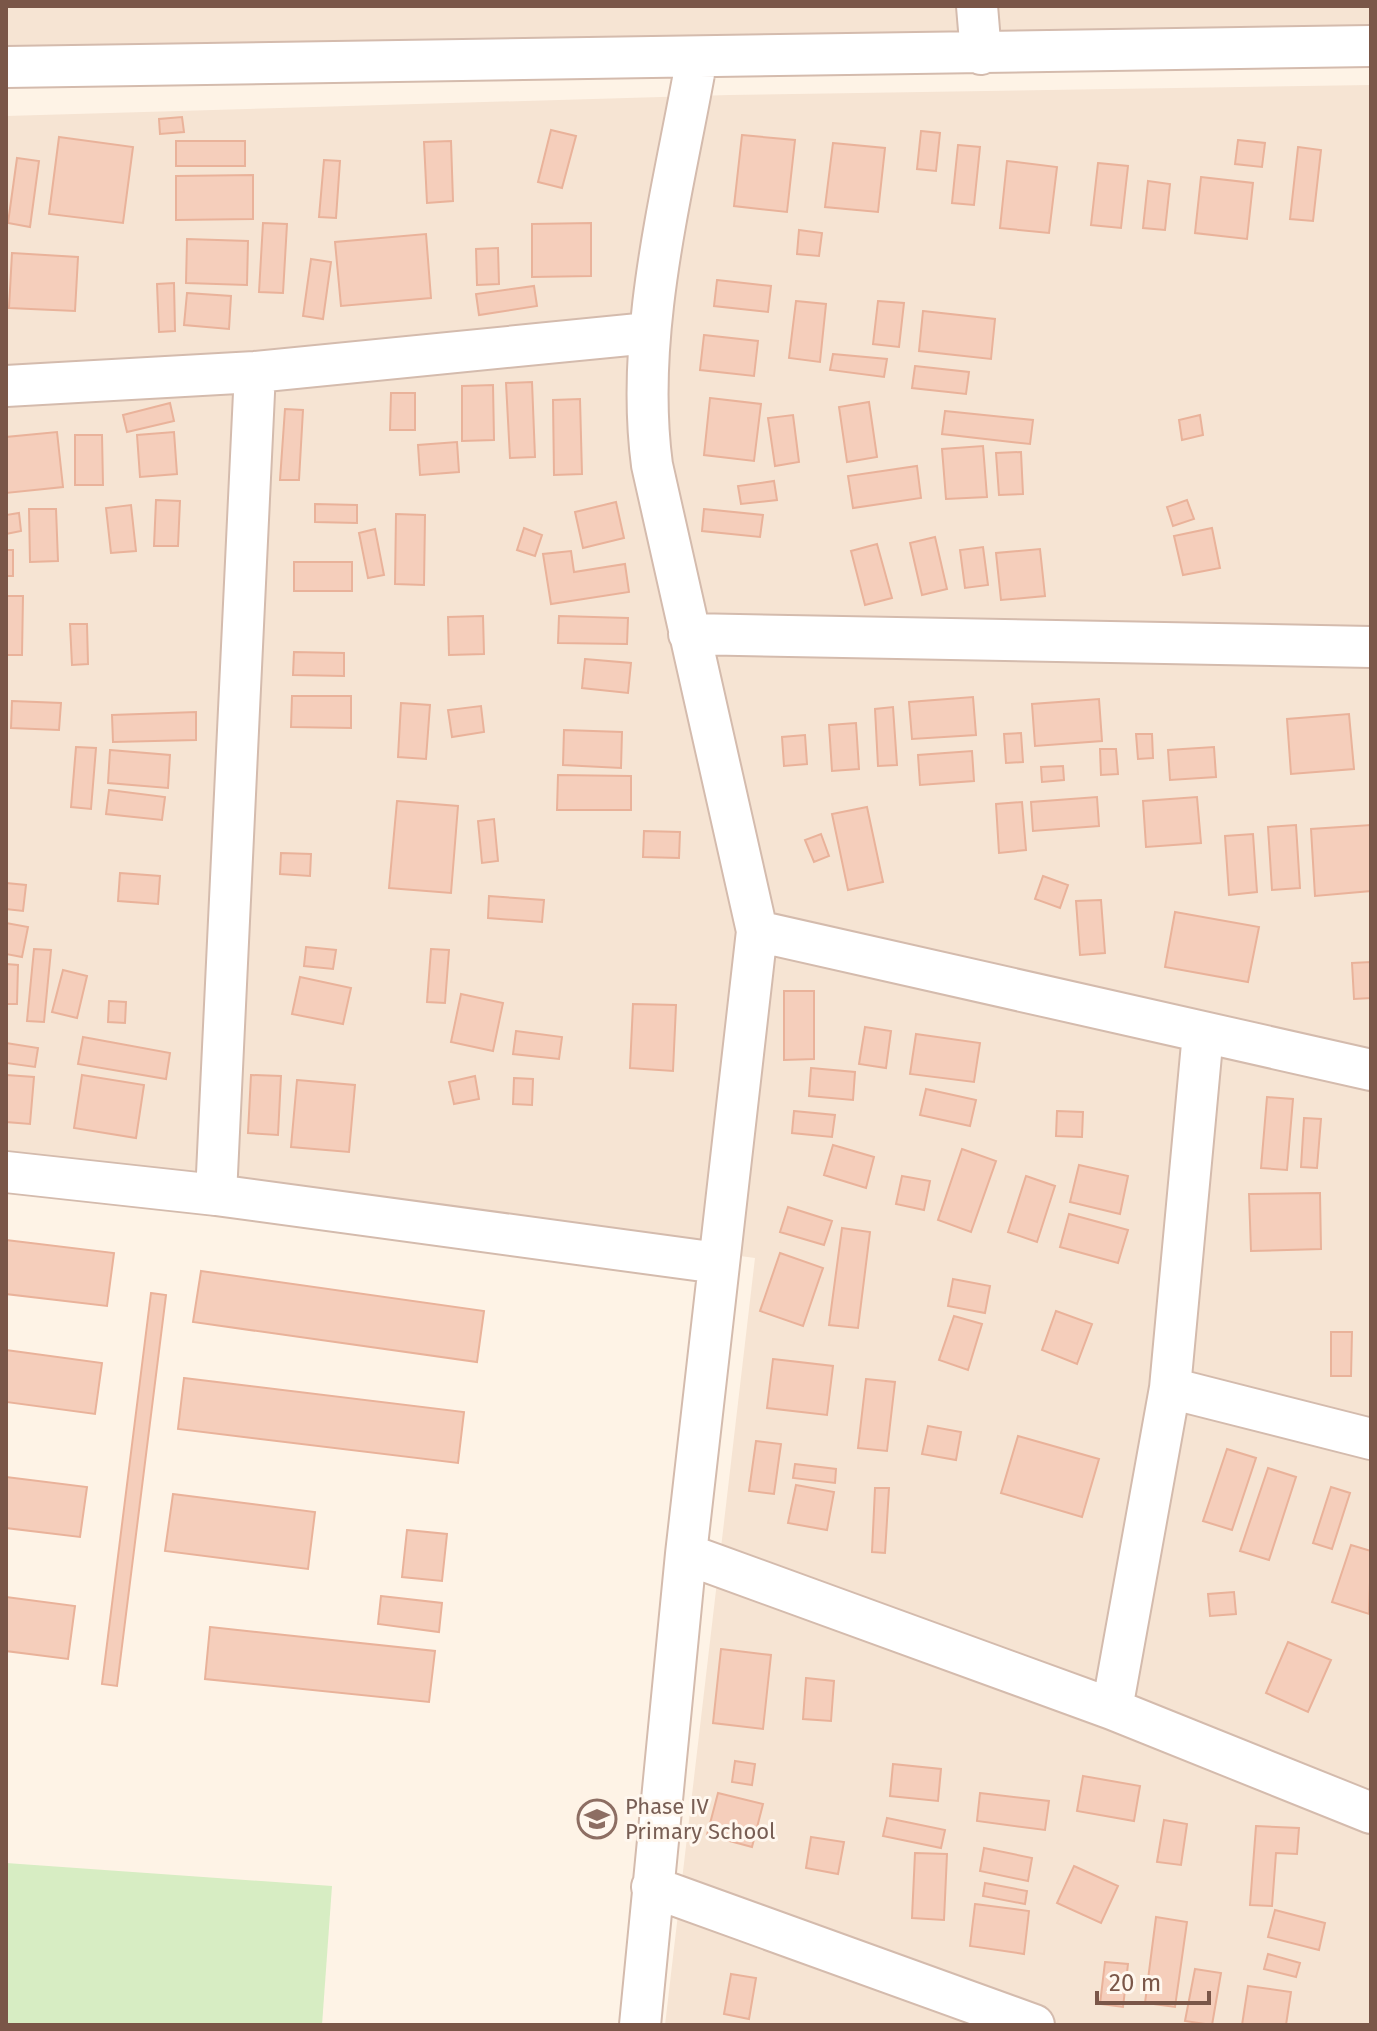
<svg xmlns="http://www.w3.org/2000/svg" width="1377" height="2031" viewBox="0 0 1377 2031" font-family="'Fira Sans',sans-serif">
<rect width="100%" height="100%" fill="#fef3e6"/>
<path fill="#f6e4d3" d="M6,6H1371V31L6,50Z
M1371,85V2025H665L755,1258L6,1158V116L729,95Z"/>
<path fill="#d7edc3" d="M6,1863L332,1886L322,2025H6Z"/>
<path fill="#f5cebb" stroke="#e9b29a" stroke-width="2" d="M182,117L184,132L160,134L159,119Z
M551,130L576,136L562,188L538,182Z
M921,131L940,133L936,171L917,169Z
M742,135L795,140L787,212L734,206Z
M59,137L133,147L123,223L49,214Z
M1238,140L1265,143L1262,167L1235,164Z
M176,141H245V166H176Z
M451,141L453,201L427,203L424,142Z
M833,143L885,148L878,212L825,207Z
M958,145L980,147L974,205L952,203Z
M1298,147L1321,150L1313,221L1290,219Z
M17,158L39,161L30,227L8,223Z
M324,160L340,161L336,218L319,217Z
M1007,161L1057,167L1049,233L1000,228Z
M1098,163L1128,166L1121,228L1091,225Z
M253,175V219L176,220V176Z
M1201,177L1253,183L1247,239L1195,233Z
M1148,181L1170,184L1165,230L1143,228Z
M263,223L287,224L283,293L259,292Z
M591,223V276L532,277V224Z
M799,230L822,233L819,256L797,254Z
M426,234L431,298L341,306L335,242Z
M187,239L248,241L247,285L186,283Z
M498,248L499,284L477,285L476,249Z
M12,253L78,257L75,311L9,308Z
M311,259L331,262L323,319L303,316Z
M717,280L771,286L768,312L714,306Z
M174,283L175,331L159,332L157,284Z
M534,286L537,306L479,315L476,294Z
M187,293L231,296L229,329L184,325Z
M796,301L826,304L820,362L789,358Z
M878,301L904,303L899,347L873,344Z
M923,311L995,319L991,359L919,351Z
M704,335L758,341L754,376L700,370Z
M833,354L887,359L884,377L830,370Z
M915,366L969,372L966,394L912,388Z
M532,382L535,457L510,458L506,383Z
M493,385L494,440L462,441V386Z
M391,393H415V430H390Z
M710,398L761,404L754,461L704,455Z
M580,399L582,474L554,475L553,400Z
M869,402L877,457L847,462L839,407Z
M170,403L174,421L127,432L123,415Z
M285,409L303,410L299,480H280Z
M945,411L1033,420L1030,444L942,434Z
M793,415L799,462L775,466L768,418Z
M1200,415L1203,435L1182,440L1179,420Z
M57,432L63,487L6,493V437Z
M174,432L177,474L140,477L137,435Z
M75,435H102L103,485H75Z
M457,442L459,472L420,475L418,445Z
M983,446L987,497L946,499L942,449Z
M1021,452L1023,494L999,495L996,453Z
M917,466L921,498L853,508L848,476Z
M774,481L777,500L741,504L738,486Z
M156,500L180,501L178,546H154Z
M1187,500L1194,519L1173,526L1167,507Z
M616,502L624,538L583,548L575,512Z
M315,504L357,505V523L315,522Z
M131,505L136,551L111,553L106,508Z
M29,509H56L58,561L30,562Z
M704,509L763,515L760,537L702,531Z
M19,513L21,531L6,534V515Z
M396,514L425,515L424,585L395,584Z
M524,528L542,535L535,556L517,550Z
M1212,528L1220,568L1183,575L1174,536Z
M375,529L384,575L368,578L359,533Z
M935,537L947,589L922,595L910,543Z
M877,544L892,598L865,605L851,551Z
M983,547L988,585L965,588L960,550Z
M1040,549L1045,596L1001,600L996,553Z
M6,550H13V576H6Z
M571,551L574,572L625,564L629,592L551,604L543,554Z
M294,562H352V591H294Z
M6,596H23L22,655H6Z
M483,616L484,654L449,655L448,617Z
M559,616L628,618L627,644L558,643Z
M70,624H87L88,664L72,665Z
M294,652L344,653V676L293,675Z
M585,659L631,663L628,693L582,688Z
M292,696H351V728L291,727Z
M973,697L976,735L912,739L909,702Z
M1099,699L1102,741L1035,746L1032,704Z
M12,701L61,703L59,730L11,728Z
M401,703L430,705L426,759L398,757Z
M481,706L484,732L452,737L448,710Z
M893,707L897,765L878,766L875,709Z
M196,712V740L113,742L112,715Z
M1349,714L1354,769L1291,774L1287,719Z
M856,723L859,769L832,771L829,725Z
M564,730L622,732L621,768L563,765Z
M1021,733L1023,762L1006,763L1004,734Z
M1136,734H1152L1153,758L1138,759Z
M805,735L807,764L784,766L782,737Z
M76,747L96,748L91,809L71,807Z
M1214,747L1216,777L1170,780L1168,750Z
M1100,749H1116L1118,774L1101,775Z
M110,750L170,755L168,788L108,783Z
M972,751L974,781L920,785L918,755Z
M1063,766L1064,780L1042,782L1041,767Z
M558,775L631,776V810H557Z
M109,790L165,797L162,820L106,814Z
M1097,797L1099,826L1033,831L1031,802Z
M1197,797L1201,843L1146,847L1143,801Z
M397,801L458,806L451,893L389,888Z
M1022,802L1026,850L999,853L996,804Z
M867,807L883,882L848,890L832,814Z
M494,819L498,861L482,863L478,821Z
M1296,825L1300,888L1272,890L1268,827Z
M1371,825V891L1315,896L1311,829Z
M644,831L680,832L679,858L643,857Z
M821,834L829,856L814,862L805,840Z
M1253,834L1257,892L1229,895L1225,836Z
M281,853L311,854L310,876L280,874Z
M120,873L160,876L158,904L118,901Z
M1043,876L1068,885L1060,908L1035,899Z
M6,883L26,885L23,911L6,909Z
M489,896L544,900L542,922L488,918Z
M1101,900L1105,953L1080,955L1076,901Z
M1175,912L1259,927L1248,982L1165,967Z
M6,923L28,927L22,957L6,954Z
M306,947L336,950L333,969L304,966Z
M34,949L51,950L44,1022L27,1021Z
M431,949L449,950L445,1003L427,1002Z
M1371,962V998L1354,999L1352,963Z
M6,964L18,965L17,1004H6Z
M63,970L87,976L77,1018L52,1012Z
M300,977L351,988L343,1024L292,1014Z
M784,991H814V1059L784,1060Z
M461,994L503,1003L493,1051L451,1042Z
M109,1001L126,1002L125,1023L108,1022Z
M633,1004L676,1005L673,1071L630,1068Z
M865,1027L891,1031L886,1068L859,1064Z
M516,1031L562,1037L559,1059L513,1054Z
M916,1034L980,1043L974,1082L910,1074Z
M83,1037L170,1053L166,1079L78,1064Z
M6,1043L38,1048L35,1067L6,1063Z
M811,1068L855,1072L853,1100L809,1096Z
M6,1075L34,1077L30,1124L6,1122Z
M82,1075L144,1085L136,1138L74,1128Z
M251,1075L281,1076L278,1135L248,1133Z
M475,1076L479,1099L454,1104L449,1082Z
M514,1078L533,1079L532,1105L513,1104Z
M297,1080L355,1085L349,1152L291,1147Z
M926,1089L976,1100L970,1126L920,1115Z
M1267,1097L1293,1099L1287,1170L1261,1168Z
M794,1111L835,1115L832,1137L792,1133Z
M1057,1111L1083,1112L1082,1137L1056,1136Z
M1304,1118L1321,1119L1317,1168L1301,1167Z
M833,1145L874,1157L866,1188L824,1175Z
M962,1149L996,1161L971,1232L938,1220Z
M1079,1165L1128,1176L1120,1214L1070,1202Z
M902,1176L930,1181L924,1210L896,1204Z
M1026,1176L1055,1186L1037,1242L1008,1232Z
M1320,1193L1321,1249L1251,1251L1249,1194Z
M788,1207L832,1221L824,1245L780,1232Z
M1069,1214L1128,1230L1118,1263L1060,1247Z
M842,1228L870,1232L858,1328L829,1325Z
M6,1240L114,1253L107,1306L6,1294Z
M780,1253L823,1268L803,1326L760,1311Z
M201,1271L484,1311L477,1362L193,1322Z
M953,1279L990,1286L985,1313L948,1306Z
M151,1293L166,1295L117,1686L102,1684Z
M1056,1311L1092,1324L1077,1364L1042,1350Z
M954,1316L982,1324L968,1370L939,1360Z
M1331,1332H1352L1351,1376H1331Z
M6,1350L102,1363L95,1414L6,1402Z
M773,1359L833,1366L827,1415L767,1408Z
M184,1378L464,1412L458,1463L178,1429Z
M866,1379L895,1382L887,1451L858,1448Z
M928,1426L961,1432L956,1460L922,1454Z
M1018,1436L1099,1459L1082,1517L1001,1493Z
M756,1441L781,1444L774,1494L749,1491Z
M1227,1449L1256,1458L1232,1530L1203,1521Z
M795,1464L836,1469L835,1483L793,1478Z
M1268,1468L1296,1477L1269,1560L1240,1551Z
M6,1477L87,1487L80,1537L6,1528Z
M796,1485L834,1492L827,1530L788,1523Z
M1331,1487L1350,1493L1332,1549L1313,1543Z
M875,1488H889L885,1553L872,1552Z
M173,1494L315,1512L308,1569L165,1551Z
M407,1530L447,1534L442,1581L402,1577Z
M1351,1545L1371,1551L1369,1614L1332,1602Z
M1234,1592L1236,1614L1210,1616L1208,1594Z
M381,1596L442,1603L439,1632L378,1624Z
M6,1597L75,1606L68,1659L6,1651Z
M210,1627L435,1651L429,1702L205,1679Z
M1288,1642L1331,1660L1308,1712L1266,1693Z
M721,1649L771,1655L763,1729L713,1723Z
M806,1678L834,1681L831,1721L803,1719Z
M735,1761L755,1764L752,1785L732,1782Z
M893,1764L941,1769L938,1801L890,1796Z
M1083,1776L1140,1786L1134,1821L1077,1811Z
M718,1793L763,1804L752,1847L707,1835Z
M980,1793L1049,1801L1045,1830L977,1821Z
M887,1818L945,1830L941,1848L883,1836Z
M1164,1820L1187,1824L1181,1865L1157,1862Z
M1256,1826L1299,1828L1297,1854L1276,1853L1272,1906L1250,1905Z
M811,1837L844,1842L838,1874L806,1868Z
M984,1848L1032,1858L1028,1881L980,1871Z
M915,1853L947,1854L944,1920L912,1918Z
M1074,1866L1118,1886L1101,1923L1057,1903Z
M985,1883L1027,1891L1025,1904L983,1896Z
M975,1904L1029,1911L1024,1954L970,1946Z
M1275,1910L1325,1923L1319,1950L1268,1937Z
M1156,1917L1187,1922L1175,2007L1145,2003Z
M1268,1954L1300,1963L1296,1977L1264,1969Z
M1105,1962L1128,1964L1123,2007L1100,2004Z
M1195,1969L1221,1973L1212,2025L1185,2021Z
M731,1974L756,1978L749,2019L724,2014Z
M1248,1986L1291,1992L1286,2025H1242Z"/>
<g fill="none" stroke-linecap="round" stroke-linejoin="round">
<defs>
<path id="street" d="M977,6L981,54
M6,67L1371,46
M6,386L255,372L649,333
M689,634L1371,647
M757,931L1371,1070
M6,1172L216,1195L718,1263
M216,1195L255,372
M1170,1388L1371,1439
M686,1554L1112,1709L1371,1813
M1112,1709L1170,1388L1203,1033
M652,1887L1034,2025
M640,2025L686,1554L757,931L652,465C634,331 674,189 697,57"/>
</defs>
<use href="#street" stroke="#d4bbad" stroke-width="44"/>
<use href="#street" stroke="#fff" stroke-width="40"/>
</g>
<defs>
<symbol id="school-ring" viewBox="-11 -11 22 22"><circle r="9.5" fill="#fff7ee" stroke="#8d6e63" stroke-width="1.5"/><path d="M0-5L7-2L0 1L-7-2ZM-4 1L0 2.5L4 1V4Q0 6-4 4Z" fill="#8d6e63"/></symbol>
</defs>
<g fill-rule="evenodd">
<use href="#school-ring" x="575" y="1797" width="44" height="44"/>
</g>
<g text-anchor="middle" stroke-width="6" stroke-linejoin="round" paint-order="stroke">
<g font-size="22" fill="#785e54" stroke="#fff7ee" text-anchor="start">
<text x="625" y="1814">Phase IV<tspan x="625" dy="25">Primary School</tspan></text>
</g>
</g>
<rect width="1377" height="2031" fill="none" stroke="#7a5648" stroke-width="16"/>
<path d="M1097 1991v12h112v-12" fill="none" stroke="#7a5648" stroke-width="4"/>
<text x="1109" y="1991" font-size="24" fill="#7a5648" stroke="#fff7ee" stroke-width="6" paint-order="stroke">20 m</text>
</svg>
